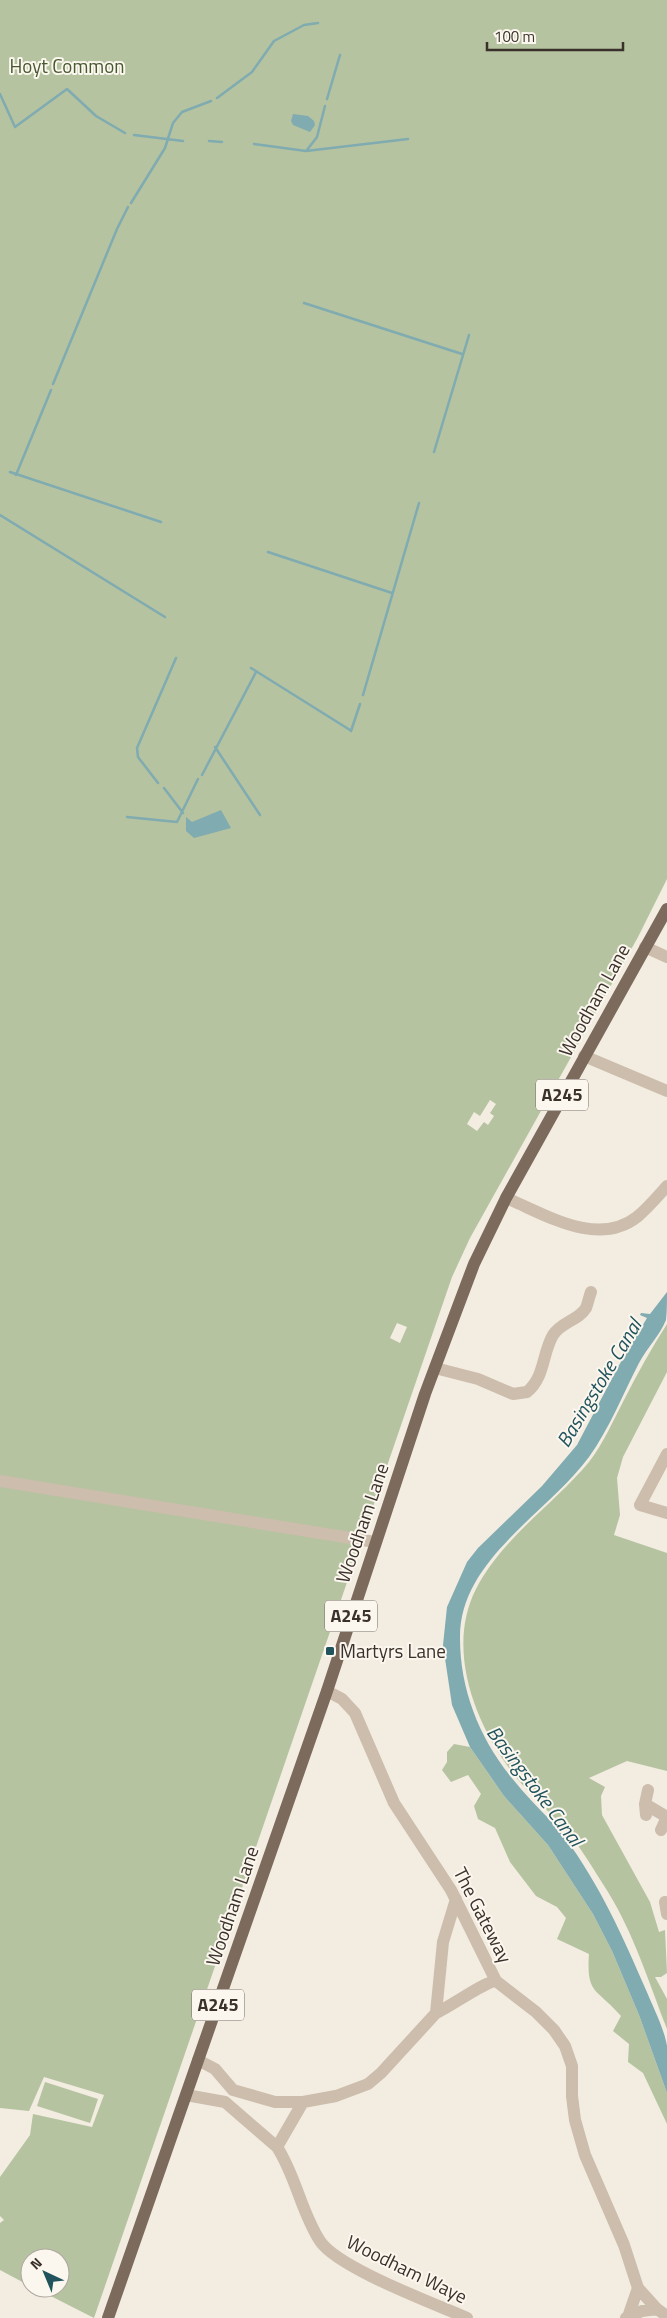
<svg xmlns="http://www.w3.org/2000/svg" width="667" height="2318" viewBox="0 0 667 2318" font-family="'Titillium Web',sans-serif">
<rect width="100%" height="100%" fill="#f3ece1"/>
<path fill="#b5c3a0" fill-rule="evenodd" d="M0,0H667V879L638,937L470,1238L452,1277L94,2318L35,2288H60V2258H30V2286L0,2270V2223L4,2220L0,2216V2177L30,2135L33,2114L92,2127L104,2095L44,2077L29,2111L0,2108ZM490,1100L496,1104L490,1113L494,1116L488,1125L484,1122L477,1131L467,1124L474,1112L480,1116ZM397,1323L407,1327L400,1343L390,1338Z
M667,1324V1372L623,1457L617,1478L620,1515L614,1535L667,1553V1771L627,1761L589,1778L605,1787L601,1796L602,1815L650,1902L659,1932L665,1930L667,1973L661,1977H655L667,1999V2029C649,1983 634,1934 608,1892C596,1873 584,1853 571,1836C553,1814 529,1795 512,1772C474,1722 446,1648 476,1589C502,1538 553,1505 589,1462C603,1444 613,1421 624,1400C637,1374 651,1349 667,1324Z
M454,1744L470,1747L504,1796L548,1845L593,1914L612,1951L639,2015L667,2093V2124L643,2073L628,2062L629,2044L613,2031L621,2016C597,1988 586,1995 589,1954L557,1939L566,1918L557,1907L536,1896L510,1862L495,1828L478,1819L474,1806L481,1794L468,1775L451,1782L442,1770L447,1762V1752Z
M45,2082L98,2099L90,2123L37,2106Z"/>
<path fill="#7fabb1" d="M293,114L308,116L314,121L315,125L310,132L293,125L291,121Z
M221,810L231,828L194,838L186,831V817L192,822Z
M667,1292C667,1300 667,1312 666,1320C660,1335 647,1348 639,1363C623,1394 609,1429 589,1457C547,1514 459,1560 460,1638C460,1692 481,1742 516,1783C531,1802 550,1818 565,1838C600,1885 623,1937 646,1990C653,2007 664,2028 667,2046C667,2061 667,2078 667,2093L639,2015L612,1951L593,1914L548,1845L504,1796L470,1747L452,1705L443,1645L447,1607L467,1562L478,1548L542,1486L577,1445L618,1367L647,1318L640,1315L641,1313L650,1314Z"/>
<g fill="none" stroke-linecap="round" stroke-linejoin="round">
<path stroke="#7fabb1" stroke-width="2.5" d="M0,94L15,127L67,89L96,116L125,133
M217,98L252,72L274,41L304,25L318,23
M327,99L340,55
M134,135L183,141
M209,141L222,142
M254,144L306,151L408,139
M307,150L317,137L325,106
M131,203L165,148L173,123L182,112L211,101
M304,303L462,354
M53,384L117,229L128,207
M434,452L469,335
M10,472L161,522
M16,475L51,390
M0,515L165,617
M268,552L392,593
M251,668L350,730
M363,695L419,503
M351,731L360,704
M215,747L260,815
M202,775L256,672
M158,783L138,757L137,748L176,658
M164,788L183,813
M127,817L177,822L198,779"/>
<path stroke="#ccbdac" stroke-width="12" d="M645,947L667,957
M584,1056L667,1091
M506,1198C545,1214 597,1248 637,1217C648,1208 658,1196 667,1186
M435,1368L478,1379L513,1394L527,1392C545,1377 542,1354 553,1335C561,1322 579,1320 586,1308C588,1303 589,1297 591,1292
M667,1454L640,1505L667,1513
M0,1481L375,1542
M327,1691L342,1699L355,1713L394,1803L451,1890L496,1981L536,2012L554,2030L565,2046L572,2066V2096L575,2120L585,2155L624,2245L638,2288L657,2309L667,2316
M645,1804L667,1817L661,1830
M646,1815L645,1804L648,1790
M456,1899L443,1942L436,2013L381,2073L368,2084L336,2096L303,2102L277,2147C296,2176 301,2212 320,2241C338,2268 433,2303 467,2318
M665,1902L667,1914
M436,2013C450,2007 486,1981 496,1981
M198,2060L215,2069L233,2090L275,2102H303
M186,2095L225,2102L277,2147
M628,2317L638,2288
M626,2318L642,2311L657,2309"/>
<path stroke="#7c6a5c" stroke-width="12" d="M108,2318L327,1691L425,1394L474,1264L506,1198L667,909"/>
</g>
<rect fill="#20535c" stroke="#fbf6ee" stroke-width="2" x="325" y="1646" width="10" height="10" rx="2.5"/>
<g text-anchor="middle" stroke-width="4" stroke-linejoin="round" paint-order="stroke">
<g fill="#fbf6ee" stroke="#746c66" stroke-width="1">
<rect x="536" y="1079.5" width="52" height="31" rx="4"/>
<rect x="325" y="1600.5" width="52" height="31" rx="4"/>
<rect x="192" y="1989.5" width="52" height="31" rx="4"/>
</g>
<g font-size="18" font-weight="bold" fill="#3a312b">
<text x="562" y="1101">A245</text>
<text x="351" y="1622">A245</text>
<text x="218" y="2011">A245</text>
</g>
<g font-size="19" fill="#46592f" stroke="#fbf6ee">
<text x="67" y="73">Hoyt Common</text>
</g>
<g font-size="19" fill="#3a312b" stroke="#fbf6ee">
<text transform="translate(594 1000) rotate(-61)" y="7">Woodham Lane</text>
<text transform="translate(362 1523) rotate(-71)" y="7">Woodham Lane</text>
<text transform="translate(232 1906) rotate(-71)" y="7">Woodham Lane</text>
<text transform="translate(483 1915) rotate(63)" y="7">The Gateway</text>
<text transform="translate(407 2269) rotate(26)" y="7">Woodham Waye</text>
</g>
<g font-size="19" fill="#3a312b" stroke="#fbf6ee" text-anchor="start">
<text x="340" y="1658">Martyrs Lane</text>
</g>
<g font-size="20" font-style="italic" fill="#20535c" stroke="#fbf6ee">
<text transform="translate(599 1383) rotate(-59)" y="7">Basingstoke Canal</text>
<text transform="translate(535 1786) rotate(53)" y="7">Basingstoke Canal</text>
</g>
</g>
<g transform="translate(45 2273) rotate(316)"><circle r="24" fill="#fbf6ee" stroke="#aea7a0"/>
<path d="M0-4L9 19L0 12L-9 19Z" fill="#20535c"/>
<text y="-8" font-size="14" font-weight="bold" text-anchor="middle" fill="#3a312b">N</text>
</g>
<path d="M487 42v8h136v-8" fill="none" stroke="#3a312b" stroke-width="2.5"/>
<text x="494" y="42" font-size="15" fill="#3a312b" stroke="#fbf6ee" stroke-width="4" paint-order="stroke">100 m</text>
</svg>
